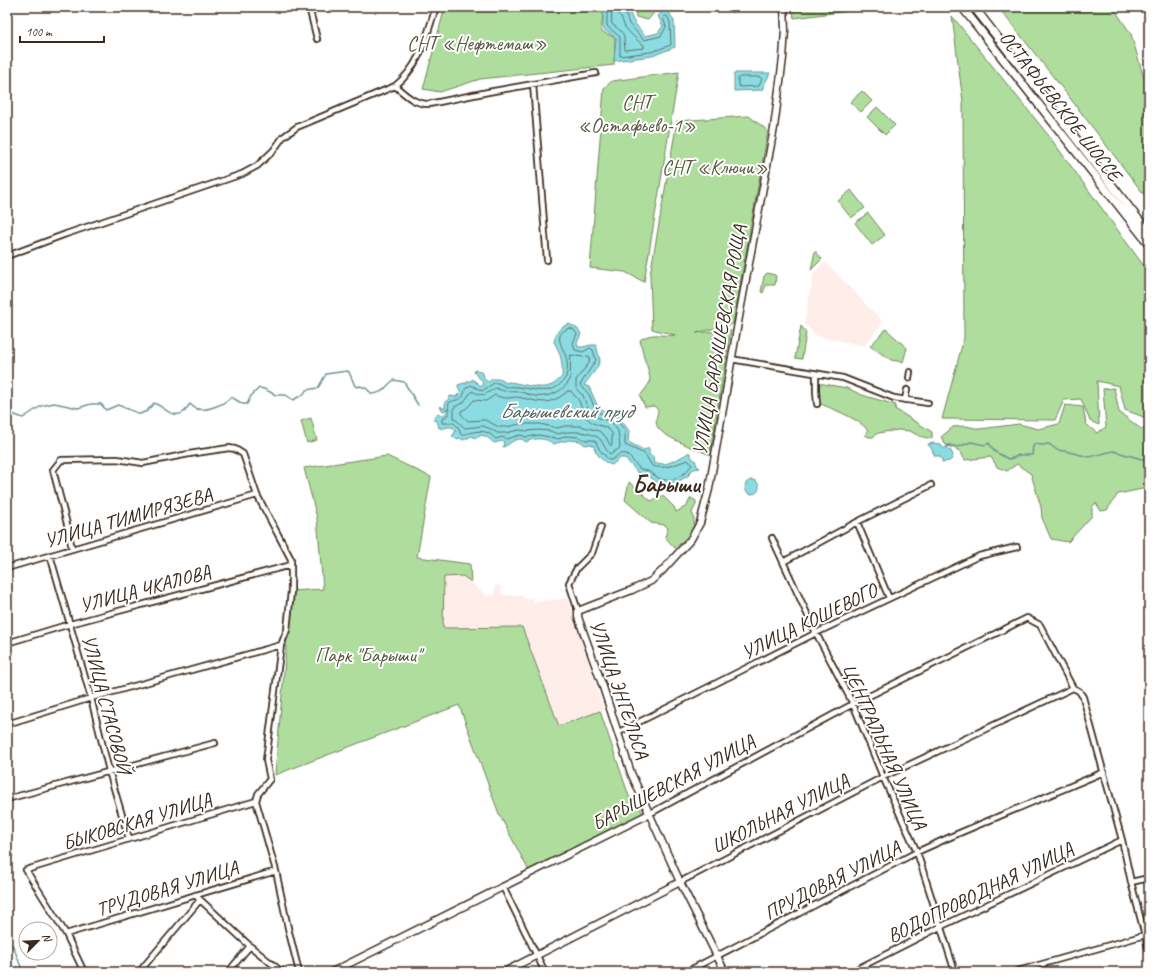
<svg xmlns="http://www.w3.org/2000/svg" width="1156" height="979" viewBox="0 0 1156 979" font-family="Caveat,sans-serif">
<rect width="100%" height="100%" fill="#fff"/>
<filter id="ink" filterUnits="userSpaceOnUse"><feTurbulence type="fractalNoise" baseFrequency=".025" numOctaves="2"/><feDisplacementMap in="SourceGraphic" scale="8" xChannelSelector="R" yChannelSelector="G"/><feConvolveMatrix kernelMatrix="1 2 1 2 8 2 1 2 1" color-interpolation-filters="sRGB"/></filter>
<g filter="url(#ink)">
<path fill="#ffede9" d="M825,262L883,322L864,346L817,336L804,324L814,272Z
M463,576L487,596L495,595V586L500,585L502,595L523,596V598H533V602L568,598L604,710L560,727L522,627L443,628L444,577Z"/>
<path fill="#aedd9d" stroke="#74845e" d="M445,7H604L601,31L615,38L614,65L480,79L440,92L423,89Z
M635,7H657L656,10L648,20L636,17Z
M792,7H879L794,18Z
M998,7H1113L1131,34L1149,95V194L1146,197L1066,93Z
M952,16L1049,136L1149,273V419L1125,410L1119,386L1097,381L1099,425L1090,421L1081,399L1064,400L1055,420L942,419L964,338L963,102Z
M679,72L644,282L625,272L590,268L604,88L612,81Z
M862,91L872,101L861,112L850,102Z
M877,107L895,125L885,135L867,117Z
M749,116L768,131L733,324L696,333L731,330L710,455C698,450 666,438 659,429C654,424 657,416 658,410L654,406L645,407L640,396L649,384L650,378L647,366L644,358L640,340C653,331 661,337 675,335L652,329L650,275L677,121Z
M851,190L865,208L851,218L838,201Z
M868,213L885,235L872,245L855,223Z
M815,251L822,259L811,270Z
M767,273L775,275L776,276L775,285H766L763,293L761,292L764,276Z
M801,326L806,332L802,359L795,358Z
M886,329L907,348L903,362L891,360L870,346Z
M818,383L847,388L862,395L896,405L895,409L932,432V439L919,436L910,431L898,430L878,433L873,437H869L865,435L868,431C862,420 831,408 818,403Z
M1114,388L1119,412L1141,429L1149,428V490L1147,488L1118,494L1107,510L1101,511L1096,503L1092,507V516L1068,542L1051,539L1042,518L1041,507L1031,474L1017,464L1007,471L997,467L991,457L965,460L960,451L946,445L941,437L953,427L966,426L980,429L1019,424L1038,429L1059,424L1065,405L1083,407L1086,424L1097,433L1106,427L1103,389Z
M311,418L317,440L307,443L301,421Z
M387,456L431,477L417,557L470,564L471,582L463,576L444,577L443,628L522,627L559,726L600,711L632,805L639,806L643,814L529,871L499,814L459,705L275,775L291,591L323,589L317,518L304,468Z
M629,482L651,501L660,496H663L674,507L676,512L687,506L689,501L691,498L696,501V505L692,512C699,529 687,538 675,548L665,537L668,528L665,525L651,523L625,500Z"/>
<path fill="#8bdce2" stroke="#6b9594" d="M603,7H623L630,12C632,22 639,28 645,36L658,33L663,26L658,16L666,7L674,21L675,47L652,56L614,61L616,38L603,29Z
M734,73H770L762,90L734,91Z
M568,324C575,326 578,328 581,334L577,343L578,347C584,348 589,344 596,345L600,360L597,368L584,385L589,387L599,409L608,412H616L629,431L628,442L644,450L649,448V455L653,456L654,464C658,462 660,464 664,464C669,464 688,454 689,452L692,458L695,460L697,466L700,468L694,469L691,471L688,476L677,482L663,484L658,483L646,474L638,473L625,458H620L612,465C604,463 595,454 594,446L591,444L585,445L580,441L569,440L553,444C547,437 533,438 526,442L522,439C512,439 511,444 503,447L504,442L502,441L494,443L487,437L482,435L476,438L472,436L463,440L460,438L457,439L452,437L456,430C448,423 447,430 439,428L437,420L434,421V417L438,413L439,415L447,414L446,412L448,409L443,411L440,407L441,406L442,408H445V402L449,399L450,396L457,397V395L459,394L461,392L458,387V385L464,383L467,384V381H472V379L481,386H483L482,381L474,372L475,370L483,373C484,378 484,380 489,382L492,379H500L506,383L509,382C521,383 541,391 552,385C556,383 559,379 562,377C563,363 561,354 554,342C556,332 559,328 568,324Z
M933,443L940,444L943,448H945L949,445L947,449L951,451L953,455C951,464 947,460 943,463L940,456H935L930,446L928,445V444Z
M745 487a7 7 0 1 1 14 0a7 7 0 1 1-14 0Z"/>
<g fill="none" stroke-linecap="round" stroke-linejoin="round">
<path stroke="#5b716c" stroke-width="1" d="M607,7V26L620,37V56L651,52L671,45L670,22L667,16H665L663,17L666,27L661,36L644,40L629,24L626,15L621,11L620,7
M612,10H615C617,13 619,15 621,17C623,20 623,24 625,27C628,31 639,43 644,45V48L625,50C623,32 627,36 612,24Z
M740,77H760L762,79L759,86L740,87L738,84V79Z
M569,328L573,329L577,334L573,343L575,350L583,352L590,348L593,350L596,360L580,385C582,389 585,389 587,392C591,396 593,406 596,411L607,416H614L625,431V445L645,454L652,466C665,470 675,464 688,460L692,465L685,473L675,479L664,480L660,479L648,471L640,469L627,454C615,452 617,460 609,460L599,449L596,442L593,440H586L578,437L566,436L559,439L539,435L527,437L520,435L507,439L502,437L496,439C493,437 491,434 488,433C480,429 469,433 462,435L460,433L459,428L454,423H442V419C453,413 447,413 449,403C457,398 464,402 465,389L471,385L482,391L494,383H498L506,387C527,384 551,402 566,377C567,372 568,366 567,361C565,348 550,335 569,328Z
M571,355L583,357L588,356L590,357L589,363L576,380V388L579,392L583,395L586,404L593,416L605,420L611,421L618,431L620,448L611,454L609,453C605,449 603,443 601,440C593,431 568,430 558,434L550,431L538,430L527,431L519,430L506,433H497L491,429L483,426L465,428L454,418V407L463,403L472,391C485,398 484,394 496,388C505,393 508,390 517,391C523,392 529,395 535,396C548,398 563,392 570,380Z
M568,391H571C573,395 577,397 579,401C582,408 584,416 590,421C598,427 605,424 612,433V445H610L606,437L599,431L580,426H565L557,428L540,424H520L506,427H499L485,420L468,421L461,414V411L467,408L474,400L486,401L495,395C499,397 503,398 507,398C511,398 513,397 517,397C540,401 548,408 568,391Z"/>
<path stroke="#6b9594" stroke-width="1.5" d="M7,412L23,418L41,406L54,403L78,408L91,404H101L106,410L118,405L140,414L147,411L154,403C163,406 173,420 184,412C186,410 188,406 190,404C192,406 193,407 195,408C204,413 225,404 231,397L243,404H247L251,396L259,388L264,389L276,395H286L293,400L304,394L306,390L318,388L326,374L347,371L349,372L355,386L358,387L360,386L366,388L372,394C385,393 385,386 394,380L404,382L418,405
M947,446L949,445L958,447L971,442L985,445L989,443L994,451L1008,459L1013,458L1019,455H1032L1033,446L1035,444L1042,445L1049,444L1057,450L1065,451L1089,457L1113,451L1142,459H1149
M7,944L13,946L23,972"/>
<path stroke="#d8d4d2" stroke-width="4.5" stroke-dasharray="4.5 2" stroke-linecap="butt" d="M907,390L909,378"/>
<defs>
<path id="minor" d="M309,7L317,39
M533,84L547,260
M395,86C406,95 414,104 429,104L488,92L596,73
M7,256L66,234L242,174L257,166L273,151L283,137L297,127L395,86C421,65 426,37 436,7
M731,359L843,378L894,398L928,403
M816,374V391L817,404
M909,378L910,372
M905,400L907,390
M857,522L889,598
M772,538L816,633L853,704L883,777L917,852L955,972
M72,549L67,524L53,470L61,460L117,459L143,463L189,454L229,448L235,449L243,454L257,495L291,559V591L287,630L281,645L266,760L270,779L258,794L256,801L276,871L288,928L299,972
M50,555L91,698L109,771L129,839
M783,562L857,522L931,485
M7,568L257,495
M578,611L569,583L577,568L592,553L601,527
M7,643L70,624L291,565
M1073,688L1079,691L1083,697L1122,840L1131,882L1149,951
M7,724L91,698L281,645
M619,732L816,633L979,556L1017,547
M7,799L215,743
M649,814L853,704L1027,618L1040,625L1073,688
M680,882L883,777L1073,688
M1131,882L1149,878
M503,887L545,972
M195,895L250,946L282,972
M66,934L276,871
M84,972L66,934L26,870L256,801
M139,972L200,900
M228,972L250,946
M686,972L917,852L957,834L1104,772
M851,972L940,927L1122,840
M1014,972L1145,935"/>
<path id="tertiary" d="M332,972L649,814
M504,972L680,882
M725,972L680,882L631,773L603,687L578,617V611L632,590L651,581L662,571L691,539L700,523L709,489L739,317L774,128L783,58L785,30L784,7"/>
<path id="secondary" d="M962,7L1149,244
M974,7L1149,233"/>
</defs>
<use href="#minor" stroke="#3b2a1e" stroke-width="8"/>
<use href="#tertiary" stroke="#3b2a1e" stroke-width="9"/>
<use href="#secondary" stroke="#3b2a1e" stroke-width="10"/>
<use href="#minor" stroke="#fff" stroke-width="4.5"/>
<use href="#tertiary" stroke="#fff" stroke-width="6"/>
<use href="#secondary" stroke="#fff" stroke-width="7"/>
</g>
</g>
<g text-anchor="middle" stroke-width="4" stroke-linejoin="round" paint-order="stroke">
<g font-size="20" fill="#58573e" stroke="#fff">
<text x="477" y="50">СНТ «Нефтемаш»</text>
<text x="637" y="109">СНТ<tspan x="637" dy="23">«Остафьево-1»</tspan></text>
<text x="715" y="174">СНТ «Ключи»</text>
<text x="368" y="662">Парк "Барыши"</text>
</g>
<g font-size="20" fill="#3b2a1e" stroke="#fff">
<text transform="translate(1061 106) rotate(52)" y="7">ОСТАФЬЕВСКОЕ ШОССЕ</text>
<text transform="translate(719 340) rotate(-80)" y="7">УЛИЦА БАРЫШЕВСКАЯ РОЩА</text>
<text transform="translate(128 517) rotate(-16)" y="7">УЛИЦА ТИМИРЯЗЕВА</text>
<text transform="translate(145 588) rotate(-15)" y="7">УЛИЦА ЧКАЛОВА</text>
<text transform="translate(809 621) rotate(-26)" y="7">УЛИЦА КОШЕВОГО</text>
<text transform="translate(620 689) rotate(71)" y="7">УЛИЦА ЭНГЕЛЬСА</text>
<text transform="translate(107 704) rotate(75)" y="7">УЛИЦА СТАСОВОЙ</text>
<text transform="translate(885 746) rotate(66)" y="7">ЦЕНТРАЛЬНАЯ УЛИЦА</text>
<text transform="translate(673 782) rotate(-28)" y="7">БАРЫШЕВСКАЯ УЛИЦА</text>
<text transform="translate(780 813) rotate(-27)" y="7">ШКОЛЬНАЯ УЛИЦА</text>
<text transform="translate(137 821) rotate(-17)" y="7">БЫКОВСКАЯ УЛИЦА</text>
<text transform="translate(832 880) rotate(-27)" y="7">ПРУДОВАЯ УЛИЦА</text>
<text transform="translate(167 888) rotate(-17)" y="7">ТРУДОВАЯ УЛИЦА</text>
<text transform="translate(980 892) rotate(-26)" y="7">ВОДОПРОВОДНАЯ УЛИЦА</text>
</g>
<g font-size="21" font-style="italic" fill="#535f59" stroke="#fff">
<text x="566" y="418">Барышевский пруд</text>
</g>
<g font-size="24" font-weight="bold" fill="#3b2a1e" stroke="#fff">
<text x="666" y="492">Барыши</text>
</g>
</g>
<rect width="1156" height="979" fill="none" stroke="#fff" stroke-width="24"/>
<rect x="12" y="12" width="1132" height="955" fill="none" stroke="#3b2a1e" stroke-width="1.5" filter="url(#ink)"/>
<g transform="translate(38 941) rotate(66)"><circle r="19" fill="#ffffff" stroke="#b1aaa5"/>
<path d="M0-3L7 15L0 10L-7 15Z" fill="#3b2a1e"/>
<text y="-6" font-size="11" font-weight="bold" text-anchor="middle" fill="#3b2a1e">N</text>
</g>
<path d="M20 36v6h84v-6" fill="none" stroke="#3b2a1e" stroke-width="2"/>
<text x="26" y="36" font-size="12" fill="#3b2a1e" stroke="#ffffff" stroke-width="3" paint-order="stroke">100 m</text>
</svg>
